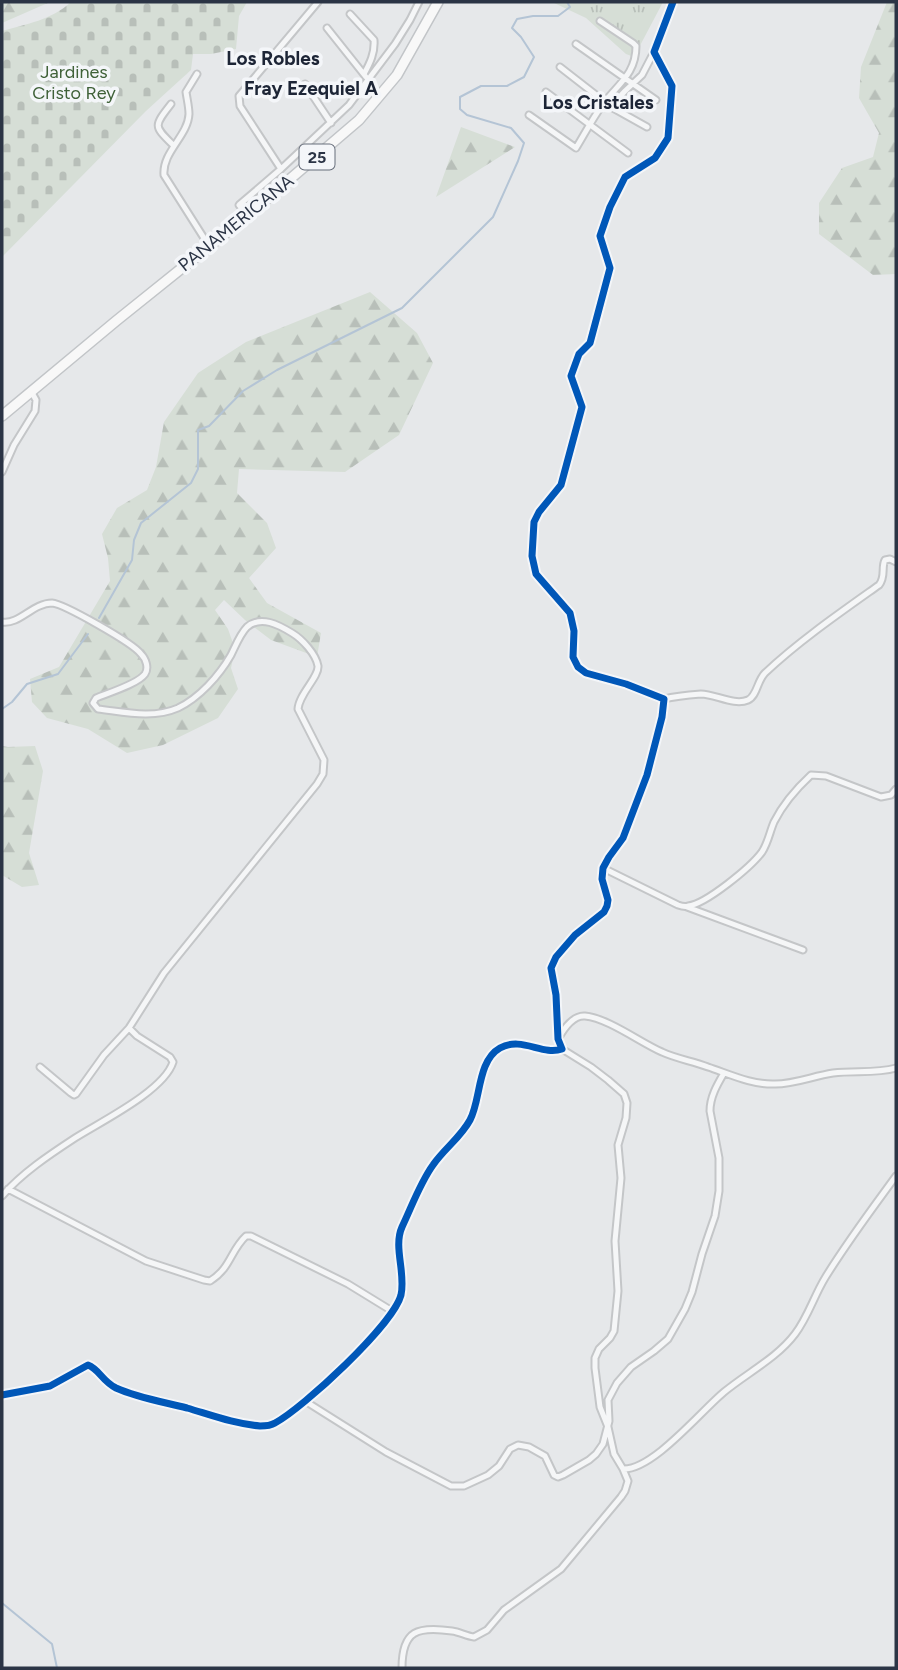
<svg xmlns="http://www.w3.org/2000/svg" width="898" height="1670" viewBox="0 0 898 1670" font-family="Figtree,sans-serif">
<defs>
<pattern id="grass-tufts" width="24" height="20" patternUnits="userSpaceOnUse" patternTransform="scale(1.75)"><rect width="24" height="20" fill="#d6ded6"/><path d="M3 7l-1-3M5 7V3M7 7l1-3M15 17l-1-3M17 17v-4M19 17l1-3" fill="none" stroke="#b8bfb9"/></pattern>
<pattern id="forest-firs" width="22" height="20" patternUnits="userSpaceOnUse" patternTransform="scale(1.75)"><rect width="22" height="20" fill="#d6ded6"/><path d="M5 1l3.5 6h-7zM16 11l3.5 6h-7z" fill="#b8bfb9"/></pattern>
<pattern id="cemetery-stones" width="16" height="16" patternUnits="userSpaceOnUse" patternTransform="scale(1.75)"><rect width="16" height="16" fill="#d6ded6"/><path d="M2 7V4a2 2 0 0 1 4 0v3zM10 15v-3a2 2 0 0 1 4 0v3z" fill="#b8bfb9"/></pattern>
</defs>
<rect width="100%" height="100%" fill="#e6e8ea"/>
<path fill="url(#grass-tufts)" d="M552,2H663L634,57L626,54L586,18Z"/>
<path fill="url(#forest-firs)" d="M2,2H50L2,23Z
M887,2H896V274L873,275L819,234V203L842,168L873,157L879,133L859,98L861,67Z
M461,127L515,147L436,197Z
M370,292L417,333L433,363L399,435L345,472L239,469L237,493L267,523L276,548L249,578L267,603L321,633L317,657L271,640L245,620L224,600L215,610L228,629L235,649L231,668L238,689L218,718L163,745L127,753L88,729L47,718L32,702L30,679L59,667L110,581L108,558L102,534L117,508L147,490L156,467L164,422L198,373L246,342Z
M2,746L8,747L35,746L43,771L29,853L39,885L22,887L2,875Z"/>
<path fill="url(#cemetery-stones)" d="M71,2H247L239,16L236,49L211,54H193L191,70L146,111L2,257V31C27,24 51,20 71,2Z"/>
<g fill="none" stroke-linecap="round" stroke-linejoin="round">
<path stroke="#b4c4d5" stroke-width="2" d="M99,618L132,560L134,540L141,523L191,483L198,469V430L209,426L243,391L277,370L402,308L493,217L518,161L524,143L511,128L467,115L460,109V97L481,86H507L524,77L534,57L521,37L512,28L517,19L533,16H558L570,7L567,2
M2,709L12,702L27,684L58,674L88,634
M2,1603L52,1644L57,1668"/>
<defs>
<path id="minor" d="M350,14L374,40C375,53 370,63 364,74
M327,28L366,77
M576,44L656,100
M560,67L605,102
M197,74L186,92C187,99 189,107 189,114C188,136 162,152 164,175L209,246
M305,84L331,123
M546,92L628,153
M171,104C153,127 154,126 174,146
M529,115L576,148C585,133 593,118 603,104C618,84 636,74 636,46L633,43L600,21
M647,127L613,108L612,105L625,91L642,75L654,52
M281,169L349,105L395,44L410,20L419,2
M248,215L239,205L281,169L240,106L239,96L318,2
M2,472L14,445L35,411L36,400L31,391
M2,622C19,625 33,603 52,603C64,604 133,643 141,654C146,659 149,668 145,674C138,684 108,693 96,698L93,703L98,709C124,712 153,719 178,708C199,698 219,676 231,655C235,647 240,634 247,627C261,615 279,625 292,633C302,639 316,654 318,666C319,677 299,694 298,709L324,760L323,774L317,784L164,973L129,1028L104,1055L76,1094L74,1095L71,1093L40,1067
M664,699C676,696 688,695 701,694C715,694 734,706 748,700C757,696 757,681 765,673C799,641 841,612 879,585C886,577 881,567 885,560L890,559L896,562
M603,868L678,905C681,906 685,907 688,906C706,904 751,867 762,852C768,843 770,831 774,822C783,804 797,788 811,775L826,776L881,797L891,795L896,789
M687,907L803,950
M558,1039C563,1030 573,1015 585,1016C608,1018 641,1043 662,1052C677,1059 693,1061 708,1067C729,1074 752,1085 775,1084C795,1084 813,1076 833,1073C854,1070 875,1074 896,1068
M8,1189L146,1261L204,1280L210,1281C231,1268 230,1251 246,1236H251L348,1284L392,1311
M2,1196C22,1173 49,1155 75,1138C100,1122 164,1091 173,1062L170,1057L137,1036L129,1028
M2,1395L50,1386L88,1365C99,1369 102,1381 116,1388C138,1398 164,1402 187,1408C211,1415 235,1424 260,1426C265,1426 270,1426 275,1423C303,1408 393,1325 401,1295C406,1273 393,1247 402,1227C412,1206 420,1183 433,1165C444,1149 461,1137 470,1120C481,1100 477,1061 500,1048C522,1036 542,1056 562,1049L558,1039L556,995L551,968L556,957L575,935L604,912L607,906L608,900L602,879L603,868L609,857L623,838L647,775L662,717L664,699L626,684L586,673L578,667L573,657L574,631L570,613L536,574L532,556L534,522L539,512L561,485L582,407L571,376L579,354L590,343L610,268L600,236L610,207L625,177L655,158L668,138L672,86L654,52L673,2
M305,1401L386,1452L451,1486H464L488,1475L499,1466L510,1449L518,1445L529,1447L545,1456L554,1475L558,1477L563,1475L589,1460L596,1454L603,1444L609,1421L608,1400L617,1383L631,1367L654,1351L668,1339L685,1309L692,1292L702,1254L715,1216L719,1191V1158L710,1111C710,1097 717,1085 724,1073
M623,1469C653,1470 701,1411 724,1392C747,1373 777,1358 795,1334C808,1317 814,1296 825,1278C847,1242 872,1209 896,1176
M402,1668C402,1630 418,1626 452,1631C460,1632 466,1636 474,1637L487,1630L504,1610L561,1569L621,1497L625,1491L628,1481L623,1469L614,1454L608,1427L600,1407L595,1368V1358L599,1349L610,1338L614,1331L618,1291L615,1241L621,1178L618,1145L626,1118L627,1103L624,1094L608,1080L591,1067L562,1049"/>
<path id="primary" d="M2,416L116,321L248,215L359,120L397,75L438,2"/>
</defs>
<use href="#minor" stroke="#c4c6c8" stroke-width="9"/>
<use href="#primary" stroke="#c2c5c8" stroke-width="12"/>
<use href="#minor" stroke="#f5f6f7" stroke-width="5"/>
<use href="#primary" stroke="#f8f8f8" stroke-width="9"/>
<defs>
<path id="cycleway" d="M2,1395L50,1386L88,1365C99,1369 102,1381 116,1388C138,1398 164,1402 187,1408C211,1415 235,1424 260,1426C265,1426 270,1426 275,1423C303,1408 393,1325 401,1295C406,1273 393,1247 402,1227C412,1206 420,1183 433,1165C444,1149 461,1137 470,1120C481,1100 477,1061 500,1048C522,1036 542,1056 562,1049L558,1039L556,995L551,968L556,957L575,935L604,912L607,906L608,900L602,879L603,868L609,857L623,838L647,775L662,717L664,699L626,684L586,673L578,667L573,657L574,631L570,613L536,574L532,556L534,522L539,512L561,485L582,407L571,376L579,354L590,343L610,268L600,236L610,207L625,177L655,158L668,138L672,86L654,52L673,2"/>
</defs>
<use href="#cycleway" stroke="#f4f6f9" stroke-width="11"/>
<use href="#cycleway" stroke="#0057b8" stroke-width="7"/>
</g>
<g text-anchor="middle" stroke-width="7" stroke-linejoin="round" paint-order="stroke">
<rect fill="#f4f6f9" stroke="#676e7b" stroke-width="2" x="299.5" y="144.5" width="35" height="25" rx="5"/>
<g font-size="16" font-weight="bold" fill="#2b3445">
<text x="317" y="163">25</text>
</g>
<g font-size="18" fill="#3f6138" stroke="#f4f6f9">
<text x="74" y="78">Jardines<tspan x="74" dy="21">Cristo Rey</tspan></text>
</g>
<g font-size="18" fill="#2b3445" stroke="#f4f6f9">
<text transform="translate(236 223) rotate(-39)" y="6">PANAMERICANA</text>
</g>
<g font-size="19" font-weight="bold" fill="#1d2536" stroke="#f4f6f9">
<text x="273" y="65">Los Robles</text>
<text x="311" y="95">Fray Ezequiel A</text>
<text x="598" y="109">Los Cristales</text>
</g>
</g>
<rect width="898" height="1670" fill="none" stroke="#2b3445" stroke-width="7"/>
</svg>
